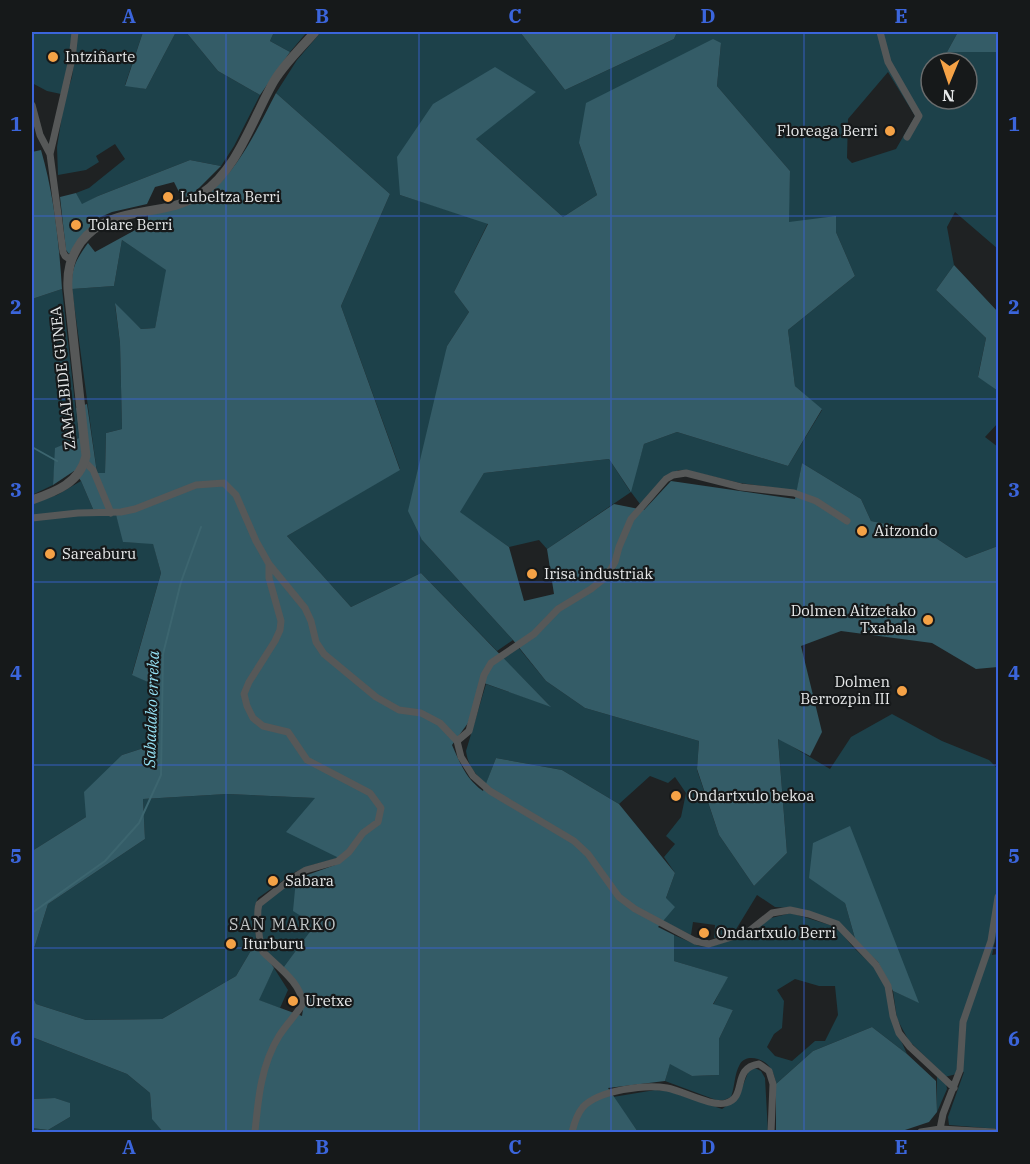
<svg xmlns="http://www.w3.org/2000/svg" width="1030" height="1164" viewBox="0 0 1030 1164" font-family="'IBM Plex Serif',serif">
<rect width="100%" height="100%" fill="#1f2223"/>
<path fill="#1d414a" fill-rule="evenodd" d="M32,32H72L68,67L61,94L47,91L32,83Z
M78,32H143L125,85L146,89L176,32H186L218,71L260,95L234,146L221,166L190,160L98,196L82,205L76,193L89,188L125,159L115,144L96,156L99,162L86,170L58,175L57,147L64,103L72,77Z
M274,32H307L290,52L270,41Z
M321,32H520L565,90L674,39L677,32H958L947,52H998V249L955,212L947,227L954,265L936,290L986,338L978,376L998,391V423L985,437L998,447V546L966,558L927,532L871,521L861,499L802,463L797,491L740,483L690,471L679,470L667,475L640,504L631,492L547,549L539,540L509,547L459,512L484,473L609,459L630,491L644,444L677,432L788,466L822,410L795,386L788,330L855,276L836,232L788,223L790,171L717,86L721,43L579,143L597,195L563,217L476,139L400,195L488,223L454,292L469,312L447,346L422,540L513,640L497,651L421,573L351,607L287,536L400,469L341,306L390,194L276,93L297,60ZM931,63H967V99H931ZM888,72L915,116L896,149L852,163L847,158L848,119Z
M122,240L167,270L155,328L141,329L115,305L120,343L122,429L106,433L105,473H97L72,289L114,286Z
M62,289L79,438L56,448L53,485L32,495V299Z
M81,481L93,509L115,511L124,542L153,543L161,573L132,674L150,683L159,743L122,755L86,817L32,851V503L57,495Z
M518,647L546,681L585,708L699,741L697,770L719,835L754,886L787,853L778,738L830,769L851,737L892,714L942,741L989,760L998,769V927L992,955L998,954V1129L949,1125L948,1117L964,1072L945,1077L947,1089L937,1112V1068L909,1041L897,1019L893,991L918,1002L845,903L856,942L833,920L803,909L775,907L757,895L735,931L714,938L715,925L693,922L691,935L663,921L666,898L675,873L664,857L675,844L666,836L681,817L686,793L675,777L668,783L650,776L619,804L562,770L496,758L486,784C475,774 468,766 466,751L486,684L550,706L501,656Z
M227,794L316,798L339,858L312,865L295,872L258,898L255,906L256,942L236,976L162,1019L86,1020L36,1004L32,995V955L48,904L145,839L143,799Z
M296,879L316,925L283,968L276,964L263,947L260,910L263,902Z
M791,913L830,925L839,930L853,947L874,967L886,987L891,1018L907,1054L872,1027L813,1051L776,1084C775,1077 773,1071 769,1066C762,1058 746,1054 740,1064C734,1074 735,1087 731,1097L724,1100H716L665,1081L670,1063L692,1076L719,1075V1039L733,1010L713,1005L727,977L674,961V935L699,946L710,947L748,934L767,919ZM795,979L819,986H835L838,1015L825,1041H815L792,1061L775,1056L767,1047L774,1034L782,1028L784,1001L777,990Z
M274,968L288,990L280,1008L258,1000Z
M32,1037L127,1074L150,1093L152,1118L163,1132H32V1128L48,1130L70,1117L69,1103L55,1098L32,1099Z
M755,1068L761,1071L765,1078L768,1132H638L613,1097L655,1090L668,1091L722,1109L738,1098L749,1070Z"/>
<path fill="#345c67" d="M143,32H176L146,89L125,86Z
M186,32H274L270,41L290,52L260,95L218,71Z
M520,32H677L674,39L565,90Z
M958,32H998V52H947Z
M713,39L721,43L717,86L790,171L789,222L836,216V232L855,276L788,330L795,386L822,409L788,466L677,432L644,444L631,492L609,459L484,473L460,512L509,547L524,601L554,594L547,549L614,504L644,510L671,481L795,499L802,463L861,499L871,521L927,532L966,558L998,546V667L976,669L932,643L841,631L801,646L822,732L810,756L778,739L787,853L754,886L719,835L697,769L699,741L585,708L546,681L513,640L422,540L408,511L447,346L469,312L454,292L488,224L400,195L397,157L433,104L495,67L536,92L476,139L563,217L597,195L579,143L586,103Z
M276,93L390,194L341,306L400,470L287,536L351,607L421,573L551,707L481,682L468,723L452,745C460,763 466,779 483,791L496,758L562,770L619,804L675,873L666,898L675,907L658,927L674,935V961L728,977L713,1004L733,1010L719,1039V1075L692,1076L670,1064L665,1081L608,1088L638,1132H163L152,1119L150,1093L127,1074L32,1037V995L36,1004L86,1020L162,1019L236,976L256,942L274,968L259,1000L302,1016L305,996L290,980L283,968L315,925L293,911L296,879L335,865L339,858L286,832L315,798L227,794L143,799L145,839L48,904L32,955V851L86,817L84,792L122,755L159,743L150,683L132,675L161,573L153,544L123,542L115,511L93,509L81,481L74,471L53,485L55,448L79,438L76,408L87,404L97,473H105L106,433L122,429L120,343L115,303L141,329L155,328L166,270L122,240L114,286L72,289C71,268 76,260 88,243L95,252L148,223V214C164,211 183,209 197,201C234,181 257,129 276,93Z
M41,150C54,195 59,242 62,289L32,299V152Z
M190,160L221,166L193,194L182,198L174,182L155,187L147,204L112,212L96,219L69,254L66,250L60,197L76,193L82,204L98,196Z
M954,265L998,312V391L978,377L986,338L936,290Z
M850,826L919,1003L893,991L878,962L856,942L845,903L809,878L813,843Z
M872,1027L907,1054L936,1081L937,1112L929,1122L899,1132H776V1084L813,1051Z
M55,1098L70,1103V1117L48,1130L32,1128V1099Z"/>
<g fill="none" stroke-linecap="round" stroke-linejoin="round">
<path stroke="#3c656f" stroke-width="2" d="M32,447L57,461
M32,913L105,861L139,823L161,775L163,654L181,582L201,527"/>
<path stroke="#565858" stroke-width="7" d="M880,32L888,62L919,116L907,137
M32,105L40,135L50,154
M71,260L65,256L63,252L50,154L72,59L75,32
M85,462L93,470L111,513
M32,518L78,513L121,512L135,509L196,485L224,483L236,495L256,541L269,564L305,608L311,621L316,642L324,654L376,697L399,710L421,713L440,723L457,741L461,757L473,776L490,791L574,841L588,854L619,897L635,909L695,941L709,944L748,932L772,913L790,910L809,914L837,924L876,965L888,986L893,1016L899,1033L910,1047L954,1088
M457,741L469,731L484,675L491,663L534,634L558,609L591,589L606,577L615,562L619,547L631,519L666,479L673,475L686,473L741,487L794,493L816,501L847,521
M940,1129L943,1114L960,1070L963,1022L991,941L998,897
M255,1132C258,1100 261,1065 279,1036C286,1025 295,1016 302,1005C304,985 276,965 263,952C259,942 256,914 259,904L291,879L306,870L338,861L349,852L363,833L378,822L381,808L370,793L307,760L288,732L263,726L253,718L247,706L244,694L249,682L275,641L280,630L281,621L269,578V564
M572,1132C574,1124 577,1114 583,1107C599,1090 646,1084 667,1088C683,1091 712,1107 726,1103C748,1097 731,1068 759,1064L769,1071L773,1084L771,1132
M921,1132L940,1129L994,1132"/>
<path stroke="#565858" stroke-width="9" d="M32,500C55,492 80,483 86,456L68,289C67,271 70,258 81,242C111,203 163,219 201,194C238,170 253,117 274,81C285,63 302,47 315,32"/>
</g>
<path fill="none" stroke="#3b65db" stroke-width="1.5" stroke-opacity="0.55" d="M226,32V1132M419,32V1132M611,32V1132M804,32V1132M32,216H998M32,399H998M32,582H998M32,765H998M32,948H998"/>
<g fill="#f5a246" stroke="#16191a" stroke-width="2">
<circle cx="53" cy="57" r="6"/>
<circle cx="890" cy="131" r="6"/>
<circle cx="168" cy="197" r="6"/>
<circle cx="76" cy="225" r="6"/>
<circle cx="862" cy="531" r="6"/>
<circle cx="50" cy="554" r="6"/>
<circle cx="532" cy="574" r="6"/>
<circle cx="928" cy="620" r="6"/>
<circle cx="902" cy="691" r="6"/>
<circle cx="676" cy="796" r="6"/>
<circle cx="273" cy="881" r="6"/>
<circle cx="704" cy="933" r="6"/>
<circle cx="231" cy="944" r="6"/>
<circle cx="293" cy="1001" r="6"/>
</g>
<g text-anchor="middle" stroke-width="4.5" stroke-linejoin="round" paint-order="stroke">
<g font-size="15" fill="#e7e9ea" stroke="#16191a" text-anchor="start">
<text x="65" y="62">Intziñarte</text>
<text x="878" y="136" text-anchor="end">Floreaga Berri</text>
<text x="180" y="202">Lubeltza Berri</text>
<text x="88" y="230">Tolare Berri</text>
<text x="874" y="536">Aitzondo</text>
<text x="62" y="559">Sareaburu</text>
<text x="544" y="579">Irisa industriak</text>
<text x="916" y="616" text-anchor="end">Dolmen Aitzetako<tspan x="916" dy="17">Txabala</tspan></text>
<text x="890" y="687" text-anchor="end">Dolmen<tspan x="890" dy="17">Berrozpin III</tspan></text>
<text x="688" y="801">Ondartxulo bekoa</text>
<text x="285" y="886">Sabara</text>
<text x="716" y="938">Ondartxulo Berri</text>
<text x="243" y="949">Iturburu</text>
<text x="305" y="1006">Uretxe</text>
</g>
<g font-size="15" fill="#e7e9ea" stroke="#16191a">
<text transform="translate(63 378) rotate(-96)" y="5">ZAMALBIDE GUNEA</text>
</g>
<g font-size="16" font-style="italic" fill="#94dff2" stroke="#16191a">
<text transform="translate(151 709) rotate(-88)" y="6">Sabadako erreka</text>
</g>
<g font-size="16" letter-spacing="1.5" fill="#c0c4c5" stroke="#16191a">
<text x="283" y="930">SAN MARKO</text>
</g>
</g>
<rect width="1030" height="1164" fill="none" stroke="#16191a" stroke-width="66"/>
<g transform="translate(949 81) rotate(182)"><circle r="28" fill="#16191a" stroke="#6a6c6d" stroke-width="1.5"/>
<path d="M0-4.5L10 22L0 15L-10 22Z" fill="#f5a246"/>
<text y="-9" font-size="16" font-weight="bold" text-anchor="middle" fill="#e7e9ea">N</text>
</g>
<rect x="33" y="33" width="964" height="1098" fill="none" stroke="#3b65db" stroke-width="2"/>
<g font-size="20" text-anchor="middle" font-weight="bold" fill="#3b65db">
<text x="129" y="23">A</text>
<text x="322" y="23">B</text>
<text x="515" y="23">C</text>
<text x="708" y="23">D</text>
<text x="901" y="23">E</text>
<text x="16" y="131">1</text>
<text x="1014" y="131">1</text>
<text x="16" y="314">2</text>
<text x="1014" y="314">2</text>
<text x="16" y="497">3</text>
<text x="1014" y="497">3</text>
<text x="16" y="680">4</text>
<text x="1014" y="680">4</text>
<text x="16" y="863">5</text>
<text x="1014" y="863">5</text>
<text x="16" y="1046">6</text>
<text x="1014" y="1046">6</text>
<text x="129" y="1154">A</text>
<text x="322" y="1154">B</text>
<text x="515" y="1154">C</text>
<text x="708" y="1154">D</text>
<text x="901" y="1154">E</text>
</g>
</svg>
